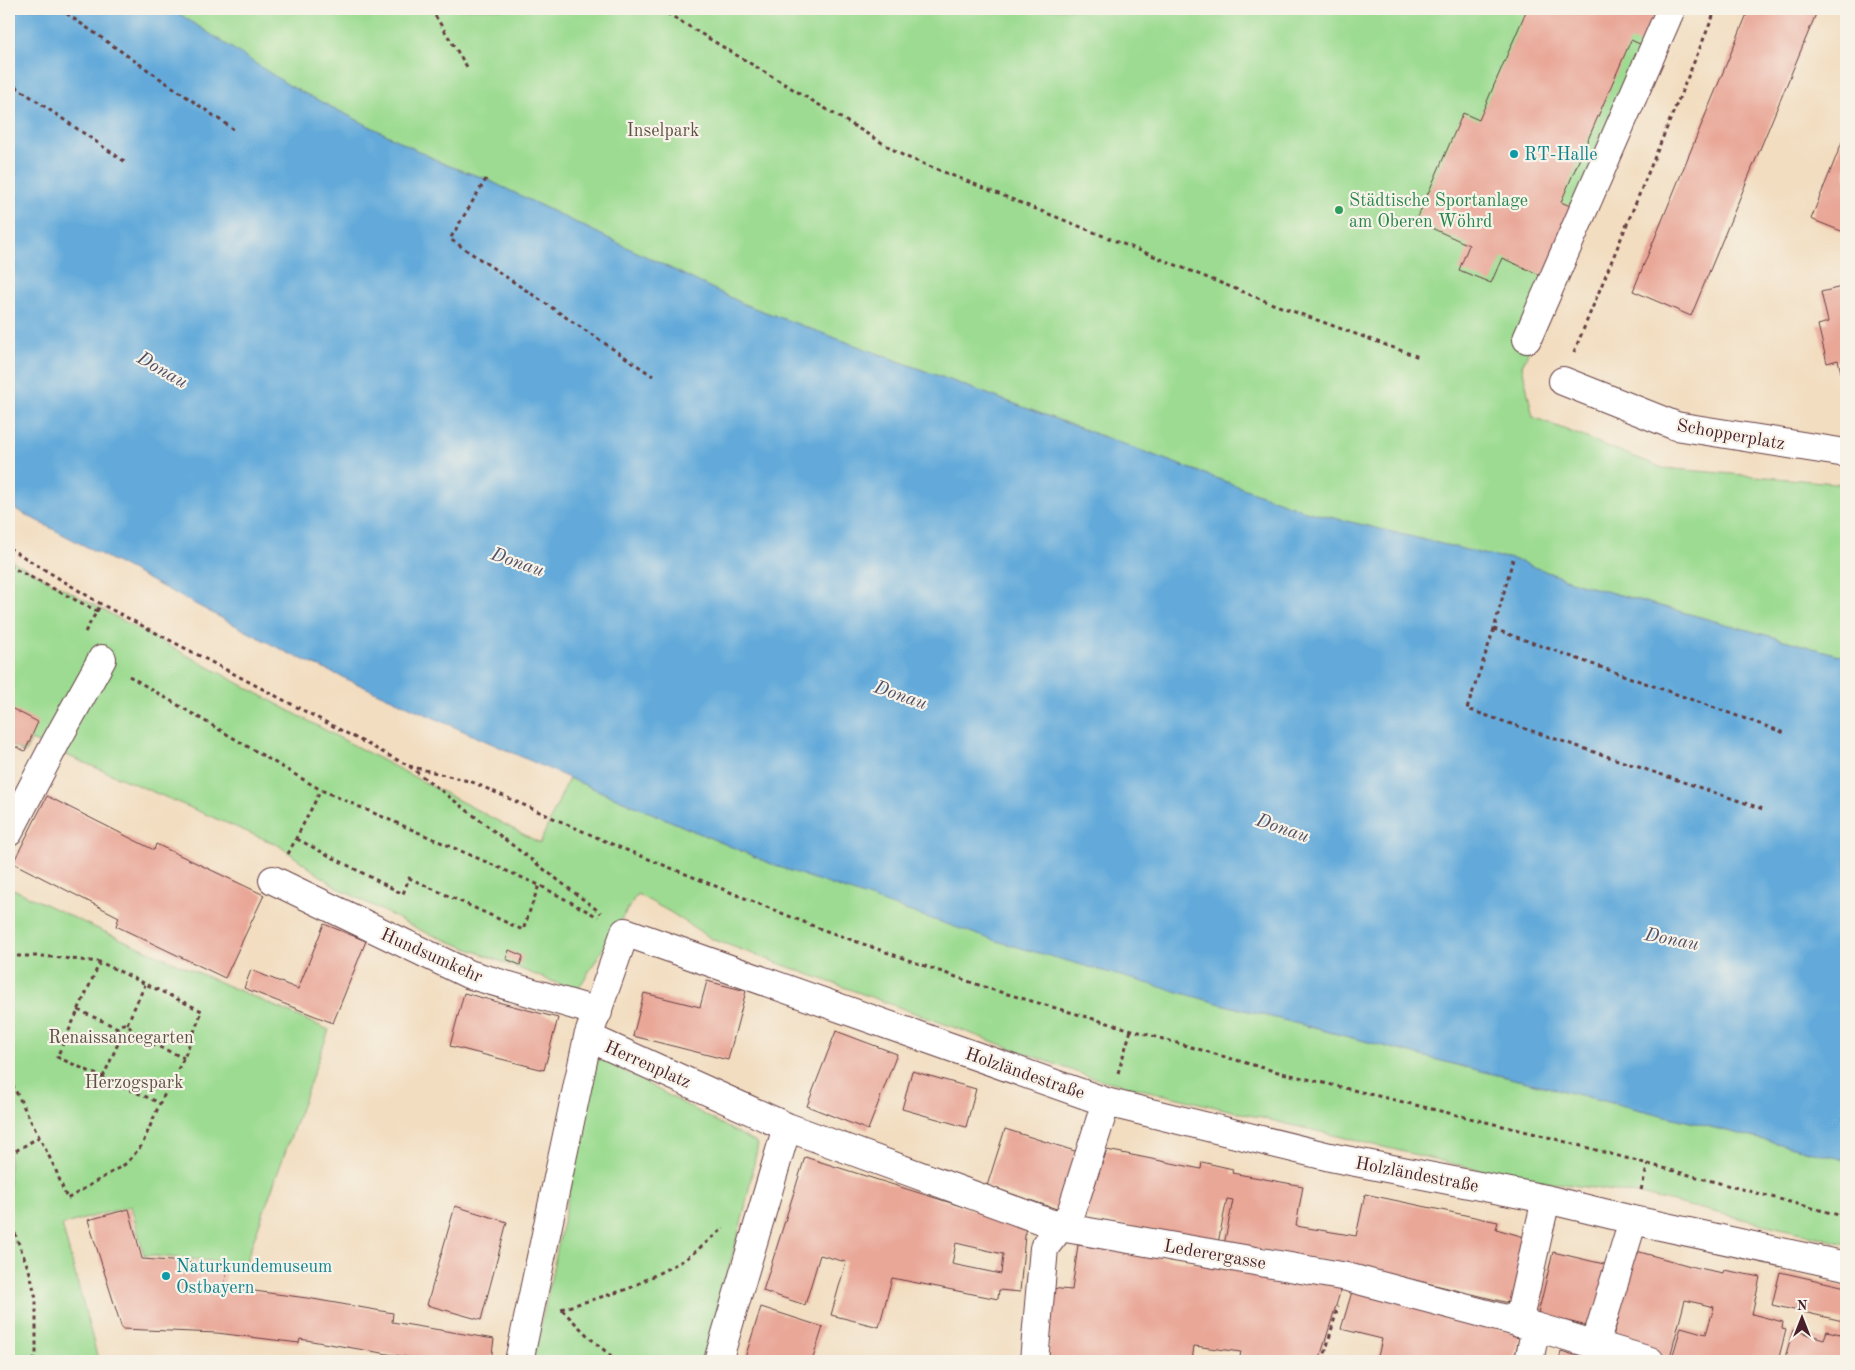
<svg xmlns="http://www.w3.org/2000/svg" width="1855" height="1370" viewBox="0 0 1855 1370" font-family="'Old Standard TT',serif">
<rect width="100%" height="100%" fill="#f7f3e8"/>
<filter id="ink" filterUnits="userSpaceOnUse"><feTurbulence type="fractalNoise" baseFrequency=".02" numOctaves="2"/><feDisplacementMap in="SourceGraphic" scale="10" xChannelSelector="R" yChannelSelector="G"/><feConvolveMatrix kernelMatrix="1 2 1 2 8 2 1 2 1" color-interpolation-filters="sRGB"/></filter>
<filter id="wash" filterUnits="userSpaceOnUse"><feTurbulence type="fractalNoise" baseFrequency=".0096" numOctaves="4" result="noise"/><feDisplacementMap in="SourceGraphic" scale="20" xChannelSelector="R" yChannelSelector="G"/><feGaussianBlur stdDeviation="1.12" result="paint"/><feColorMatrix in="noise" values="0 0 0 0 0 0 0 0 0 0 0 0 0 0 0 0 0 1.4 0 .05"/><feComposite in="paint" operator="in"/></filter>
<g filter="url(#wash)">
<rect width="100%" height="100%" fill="#f2ddc0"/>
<path fill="#9cdb91" stroke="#737d5e" d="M160,9H1678L1522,366L1533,417L1663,468L1846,484V657L1576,583L1513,559L1483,554L1305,511L746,305L486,179L444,164L290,86Z
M9,559L338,737L540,843L569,778L779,867L1221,1004L1465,1067L1846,1160V1244L1644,1195L1505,1176L1090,1077L712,939L670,912L637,894L577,991L420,930L336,887L278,845L31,740L25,753L11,745L9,754Z
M9,887L87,924L329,1030L245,1264L144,1255L131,1206L62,1225L98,1359L93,1361H9Z
M598,1057L758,1144L744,1212L704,1361H532L544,1311Z"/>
<path fill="#64aada" stroke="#576482" d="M9,9H172L290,86L444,164L486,179L746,305L1305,511L1483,554L1513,559L1576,583L1846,657V1160L1465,1067L1221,1004L996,941L779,867L569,778L286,652L9,506Z"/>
<g id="blocks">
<path fill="#e9a798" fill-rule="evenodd" d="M1527,9H1657L1642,45L1631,40L1561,202L1577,209L1547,278L1502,258L1491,283L1459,270L1469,245L1416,221L1463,113L1479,120Z
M1749,9H1818L1691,316L1633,291Z
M1846,132V233L1811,219Z
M1846,286V393L1838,360L1827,363L1818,325L1828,322L1821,292Z
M9,707L38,722L25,751L9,744Z
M47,796L154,850L156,844L264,895L225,978L116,926L119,917L13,863Z
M324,924L366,941L333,1023L244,988L251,970L298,989Z
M509,950L523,956L520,965L506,959Z
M707,981L746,991L728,1060L633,1036L644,993L700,1007Z
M464,993L558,1018L544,1070L450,1046Z
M836,1031L897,1054L868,1130L807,1106Z
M912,1071L976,1089L966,1127L902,1109Z
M1005,1129L1078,1152L1060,1210L987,1186Z
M1107,1150L1201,1169L1202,1162L1233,1169L1232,1173L1303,1186L1296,1226L1356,1236L1365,1194L1498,1222L1496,1229L1528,1238L1513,1304L1349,1264L1224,1245L1233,1200L1227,1199L1218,1243L1084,1217Z
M805,1157L964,1207L1026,1224L1020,1292L999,1290L998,1299L892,1278L879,1327L831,1315L846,1262L820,1255L805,1305L763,1291ZM956,1243L1003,1254L1001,1274L952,1264Z
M455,1206L507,1222L481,1320L427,1305Z
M129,1209L142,1259L228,1265L224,1287L307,1298L393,1313L392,1322L494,1339L491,1361H429L300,1339L299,1343L217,1333L122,1329L88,1220Z
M1078,1245L1342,1286L1319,1361H1239L1241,1352L1194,1346L1192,1361H1049V1288L1072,1290Z
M1636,1251L1694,1267L1723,1273L1724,1270L1760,1277L1752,1314L1783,1322L1782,1329L1786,1330L1778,1361H1684L1672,1358L1681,1327L1706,1334L1714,1307L1685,1300L1670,1357L1612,1341Z
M1553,1252L1608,1265L1592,1327L1538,1314Z
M1780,1272L1846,1287V1361H1784L1793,1330L1824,1339L1827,1331L1840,1334L1843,1321L1772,1305Z
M1353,1288L1520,1335L1514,1361H1377L1382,1339L1341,1329Z
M761,1307L823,1327L812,1361H744Z
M1561,1351L1594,1361H1559Z"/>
</g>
</g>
<g filter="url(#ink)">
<use href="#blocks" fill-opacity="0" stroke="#633c41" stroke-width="1"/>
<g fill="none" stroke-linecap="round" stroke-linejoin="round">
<defs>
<path id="minor" d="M1527,339L1671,9
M1563,381L1676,426L1846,453
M9,832L57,740L102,659
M273,880L468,974L598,1012
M588,1037L787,1127L718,1361
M787,1127L1060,1227L1347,1277L1536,1327L1650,1361
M1518,1323L1546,1199
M1595,1345L1633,1220
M519,1361L588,1037L625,932L1106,1102L1330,1157L1546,1199L1633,1220L1846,1266
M1034,1361L1044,1248L1071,1213L1106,1102
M1529,1361L1536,1327"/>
</defs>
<use href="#minor" stroke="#633c41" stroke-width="30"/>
<path stroke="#633c41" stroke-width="3" stroke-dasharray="4 4" stroke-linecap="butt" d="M60,9L233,129
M431,9L469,70
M660,9L904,156L1273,304L1419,357
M9,82L127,163
M486,179L450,239L653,376
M1574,352L1716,9
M9,548L101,604L409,766L601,913
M1513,559L1494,629L1785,733
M9,566L97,611
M9,581L11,578
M1494,629L1467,709L1766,810
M85,632L101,604
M129,676L321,790L539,885L598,917
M409,766L472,782L614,845L821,929L990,989L1274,1071L1540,1135L1846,1217
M297,839L403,894L409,878L523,930L539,885
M288,854L321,790
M9,956H42L100,962L202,1011L184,1058L160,1103L142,1145L127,1163L67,1199L55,1168L9,1078
M100,962L57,1057L160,1103
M78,1010L118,1028
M127,1024L145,985
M117 1031a7 7 0 1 1 14 0a7 7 0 1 1-14 0Z
M130,1034L184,1058
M1118,1073L1131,1030
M103,1077L121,1037
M9,1155L39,1137
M1641,1190L1648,1164
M9,1218L30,1273L36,1299V1355L33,1361
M561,1309L628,1289L686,1259L724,1228
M562,1310L591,1339L617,1361
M1323,1361L1338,1306"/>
<use href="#minor" stroke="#fff" stroke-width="28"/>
</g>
</g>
<g fill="#0f9aa8" stroke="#f7f3e8" stroke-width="2">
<circle cx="1514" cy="154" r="5"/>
<circle cx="166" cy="1276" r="5"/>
</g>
<circle fill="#2e9e5b" stroke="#f7f3e8" stroke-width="2" cx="1339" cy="210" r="5"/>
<g text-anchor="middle" stroke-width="4.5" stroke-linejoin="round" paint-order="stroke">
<g font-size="18" fill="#5e4e44" stroke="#f7f3e8">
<text x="663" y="136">Inselpark</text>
<text x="121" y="1043">Renaissancegarten</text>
<text x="134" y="1088">Herzogspark</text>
</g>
<g font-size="18" fill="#0d838f" stroke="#f7f3e8" text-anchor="start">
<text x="1524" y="160">RT-Halle</text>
<text x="176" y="1272">Naturkundemuseum<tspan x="176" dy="21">Ostbayern</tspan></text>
</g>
<g font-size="18" fill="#27864d" stroke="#f7f3e8" text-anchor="start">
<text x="1349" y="206">Städtische Sportanlage<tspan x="1349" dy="21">am Oberen Wöhrd</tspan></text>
</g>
<g font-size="18" fill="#4a1f2b" stroke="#f7f3e8">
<text transform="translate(1731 434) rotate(10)" y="6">Schopperplatz</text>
<text transform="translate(432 955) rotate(24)" y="6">Hundsumkehr</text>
<text transform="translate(648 1064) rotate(24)" y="6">Herrenplatz</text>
<text transform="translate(1025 1073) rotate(19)" y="6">Holzländestraße</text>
<text transform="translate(1417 1174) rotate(11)" y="6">Holzländestraße</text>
<text transform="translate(1215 1254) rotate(10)" y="6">Lederergasse</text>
</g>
<g font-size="19" font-style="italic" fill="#535068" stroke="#f7f3e8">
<text transform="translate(163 369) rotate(30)" y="7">Donau</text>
<text transform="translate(518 561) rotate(19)" y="7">Donau</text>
<text transform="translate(901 694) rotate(19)" y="7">Donau</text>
<text transform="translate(1283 827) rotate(19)" y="7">Donau</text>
<text transform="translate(1672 938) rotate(11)" y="7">Donau</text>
</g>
</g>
<rect width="1855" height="1370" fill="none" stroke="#f7f3e8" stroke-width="30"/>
<g transform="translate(1802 1318)" stroke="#f7f3e8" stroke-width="4" paint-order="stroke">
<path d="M0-4L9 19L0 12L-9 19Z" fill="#4a1f2b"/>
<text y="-8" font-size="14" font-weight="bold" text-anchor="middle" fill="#4a1f2b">N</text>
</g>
</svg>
